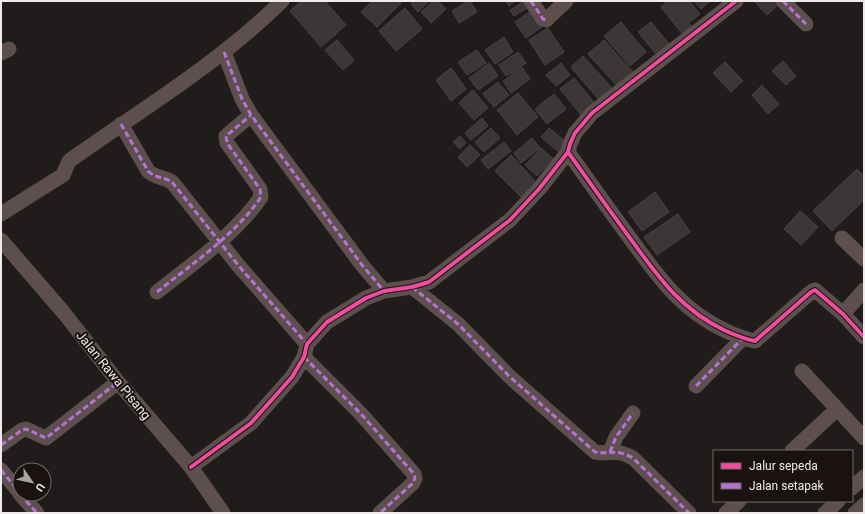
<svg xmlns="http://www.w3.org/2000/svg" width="865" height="514" viewBox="0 0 865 514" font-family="Roboto,sans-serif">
<rect width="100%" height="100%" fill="#201c1c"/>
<path fill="#3c3737" stroke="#464342" d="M301,1H325L346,25L321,47L290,11Z
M372,1H399L401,3L377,27L361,12Z
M414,1H429L418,12L411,4Z
M433,1H438L446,9L431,23L421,12Z
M468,1H470L477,12L459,23L452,11Z
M506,1H515L509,6Z
M668,1H671L693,28L684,36L661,7Z
M673,1H689L700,14L690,22Z
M694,1H710L701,9Z
M754,1H776L779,4L767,15Z
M523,2L527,8L514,16L510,10Z
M405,8L422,29L396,51L379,31Z
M531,11L542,27L526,38L515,22Z
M621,22L646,52L630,66L604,36Z
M651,22L669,44L656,54L638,32Z
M548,28L564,52L545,65L529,40Z
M504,37L513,52L495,64L485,50Z
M337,40L354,60L343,70L325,50Z
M604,40L635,74L620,89L588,54Z
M477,50L486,63L467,75L458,62Z
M518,52L526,63L506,76L499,65Z
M583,56L613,89L600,101L571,67Z
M783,61L796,76L786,85L772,71Z
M725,62L743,81L731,92L713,73Z
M489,63L498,76L478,90L469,78Z
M561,63L570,75L556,86L546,75Z
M522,67L530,79L511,93L503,81Z
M451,68L466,89L451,101L436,80Z
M574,78L596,105L582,116L560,89Z
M498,82L509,95L494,107L483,94Z
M762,85L779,104L768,114L752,95Z
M473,90L488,108L474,120L459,103Z
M518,93L538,117L517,135L497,110Z
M554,94L566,109L547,124L535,109Z
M482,118L488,126L471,140L465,133Z
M491,128L500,138L484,152L475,142Z
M549,128L569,144L561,154L541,137Z
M460,136L466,143L460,149L453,142Z
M532,138L540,148L521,163L514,153Z
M504,142L511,151L488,169L481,160Z
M470,145L480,155L467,167L458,157Z
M541,148L553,159L537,176L525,165Z
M511,155L536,182L521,197L495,171Z
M857,169L864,176V200L832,231L813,211Z
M655,192L669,212L642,231L628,212Z
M800,211L818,227L801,245L784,229Z
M678,214L690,232L657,255L644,237Z"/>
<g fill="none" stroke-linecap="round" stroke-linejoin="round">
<path stroke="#5c4f4e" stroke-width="15" d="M531,1L543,19L546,20L566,1
M783,1L806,24
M224,52L242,99L251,115L362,265L384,291
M1,53L9,49
M121,124L148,171C155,178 164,177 172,182L238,265L307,344
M568,152C588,180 607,207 627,234C657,275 679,309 726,331C735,335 744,339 755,341L811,292L815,290L843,314L864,337
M1,214L63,175L69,161C141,110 219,63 282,1
M842,238L864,259
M1,240L64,313L118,382L191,467L223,513
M412,287L458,324L509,376L595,452C613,455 615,448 633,458L689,513
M157,292C191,265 237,233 261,197L260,189L227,143L226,136L251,115
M843,314L864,290
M304,357L361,414L414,474L415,478L413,483L380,513
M802,371L864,438
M696,386L743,338
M1,445L22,430L26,429L46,438L118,382
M792,451L837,409
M610,452L616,437L633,413
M191,467L251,423L292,377L304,357L307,344L327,322L366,298L384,291L412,287L429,282L510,220L539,189L568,152L570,144L575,133L592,113L736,1
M1,470L20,493
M852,488L864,477
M20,494L37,513
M726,513L739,501
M825,513L838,501
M855,513L864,505"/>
<path stroke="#b673d3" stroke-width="3" stroke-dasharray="6 3" stroke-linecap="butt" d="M531,1L543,19L546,20
M783,1L806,24
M224,52L242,99L251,115L362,265L384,291
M121,124L148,171C155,178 164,177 172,182L238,265L307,344
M412,287L458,324L509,376L595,452C613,455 615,448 633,458L689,513
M157,292C191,265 237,233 261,197L260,189L227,143L226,136L251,115
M304,357L361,414L414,474L415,478L413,483L380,513
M696,386L743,338
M1,445L22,430L26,429L46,438L118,382
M610,452L616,437L633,413
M1,470L20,493
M20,494L37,513"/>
<defs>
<path id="cycleway" d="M568,152C588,180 607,207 627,234C657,275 679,309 726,331C735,335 744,339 755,341L811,292L815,290L843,314L864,337
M191,467L251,423L292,377L304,357L307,344L327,322L366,298L384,291L412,287L429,282L510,220L539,189L568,152L570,144L575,133L592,113L736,1"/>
</defs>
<use href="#cycleway" stroke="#191211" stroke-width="6"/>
<use href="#cycleway" stroke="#ef4d9e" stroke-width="4"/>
</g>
<g text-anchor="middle" stroke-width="4" stroke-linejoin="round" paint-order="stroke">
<g font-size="13" fill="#f0ebeb" stroke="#191211">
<text transform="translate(114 375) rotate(51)" y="5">Jalan Rawa Pisang</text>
</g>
</g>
<rect width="865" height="514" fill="none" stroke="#f0ebeb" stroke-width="4"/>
<rect x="713" y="450" width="140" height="52" fill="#191211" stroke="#6f6968"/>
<rect x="721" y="463" width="20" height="6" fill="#ef4d9e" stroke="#6f6968"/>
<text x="749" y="470" font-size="12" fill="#f0ebeb">Jalur sepeda</text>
<rect x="721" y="483" width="20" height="6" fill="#b673d3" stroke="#6f6968"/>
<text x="749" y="490" font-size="12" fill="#f0ebeb">Jalan setapak</text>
<g transform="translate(32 482) rotate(124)"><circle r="19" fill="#191211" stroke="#6f6968"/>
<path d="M0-3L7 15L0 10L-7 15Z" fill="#a7a3a3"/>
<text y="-6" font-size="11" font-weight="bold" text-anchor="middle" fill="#f0ebeb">U</text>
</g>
</svg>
